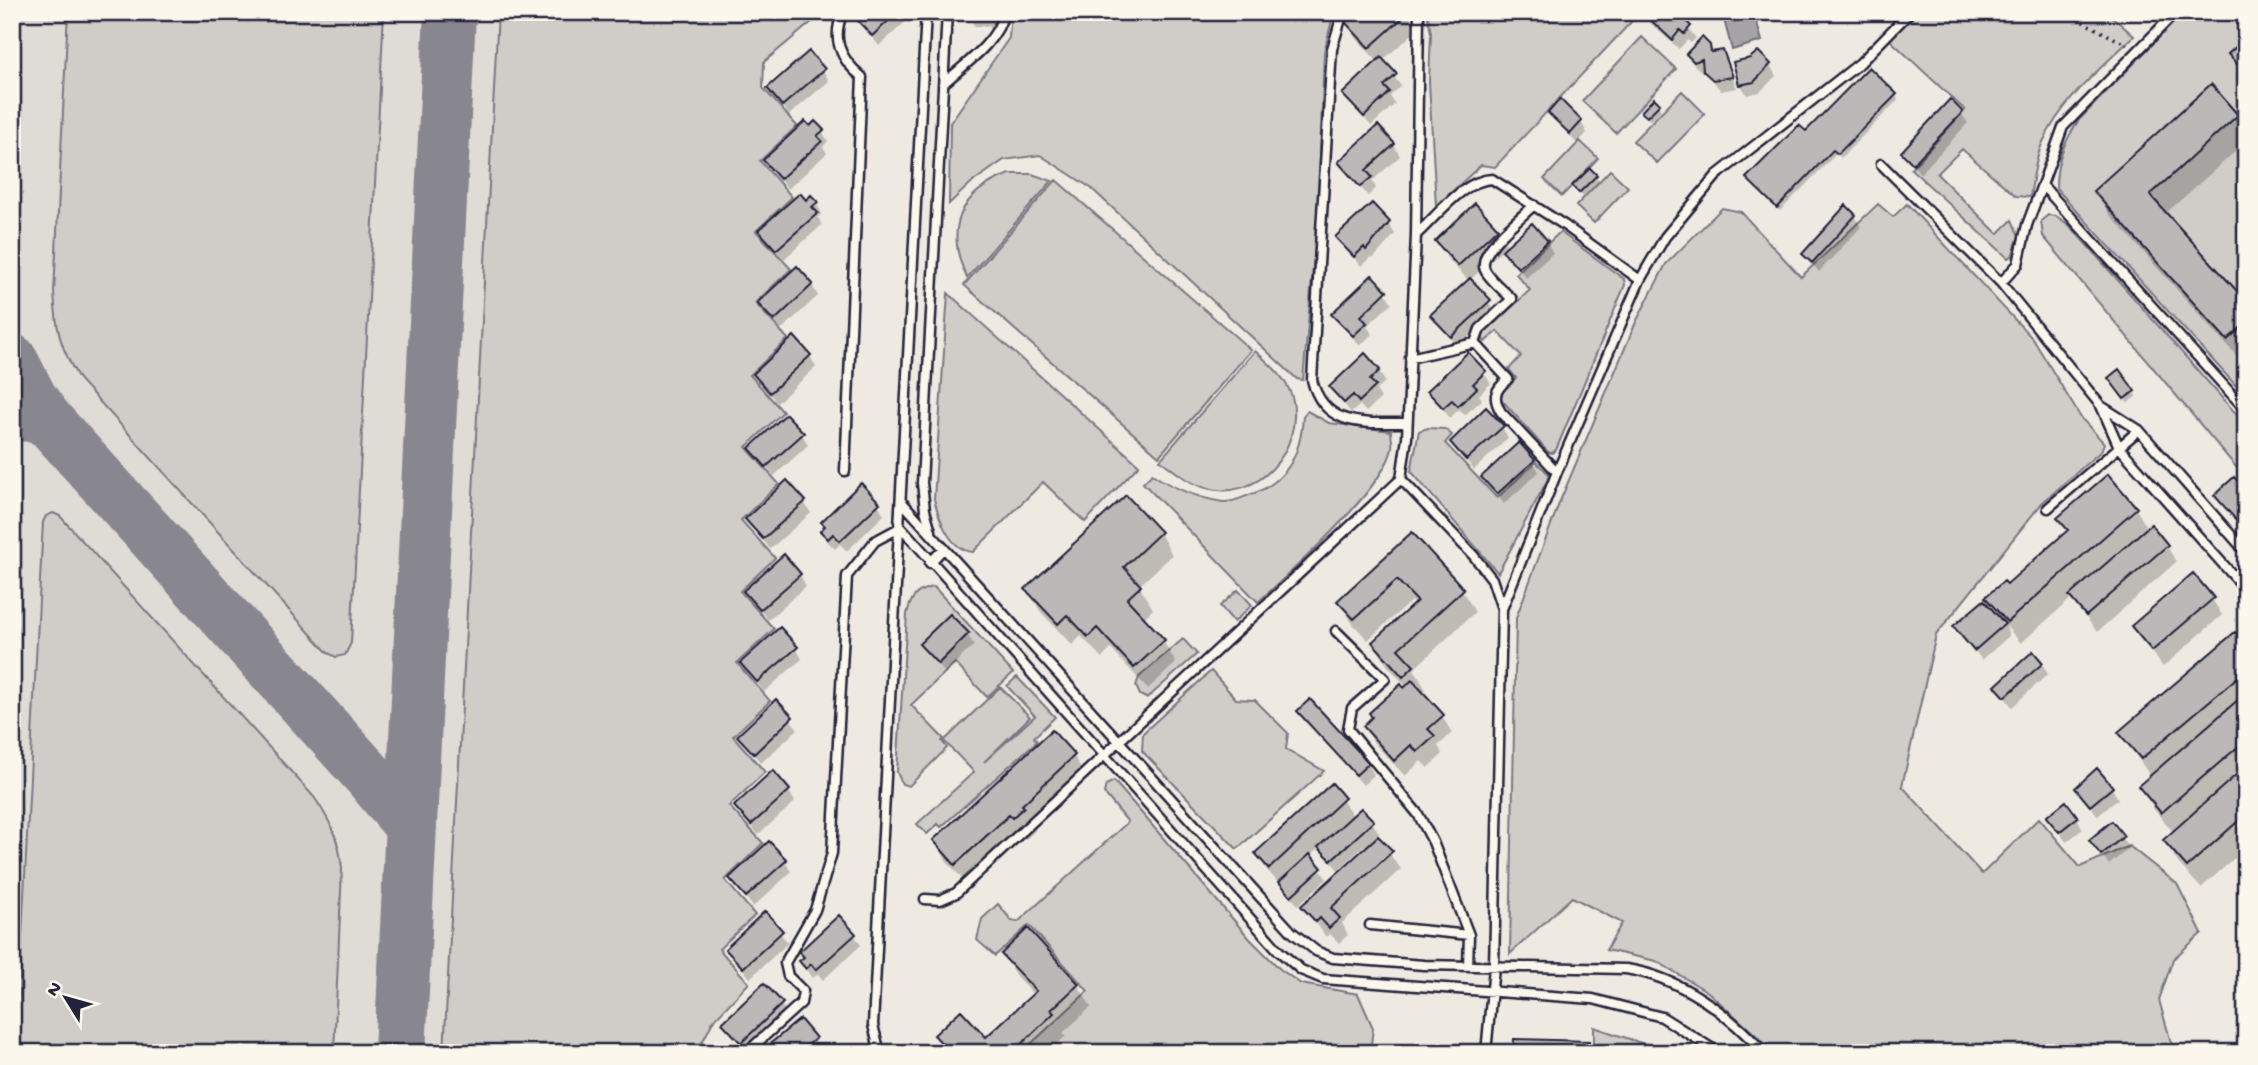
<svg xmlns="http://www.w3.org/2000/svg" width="2258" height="1065" viewBox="0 0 2258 1065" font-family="'Gochi Hand',sans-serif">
<rect width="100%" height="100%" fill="#eeeae2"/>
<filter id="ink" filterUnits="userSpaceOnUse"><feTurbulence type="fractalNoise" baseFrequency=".0143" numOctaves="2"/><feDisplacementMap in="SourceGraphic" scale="14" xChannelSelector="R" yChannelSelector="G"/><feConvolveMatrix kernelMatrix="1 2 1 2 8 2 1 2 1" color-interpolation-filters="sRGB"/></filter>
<g filter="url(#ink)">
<path fill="#dfdbd5" d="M12,12H615L556,1053H12Z"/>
<path fill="#d0cdc9" stroke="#797882" stroke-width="2" fill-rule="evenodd" d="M68,12H384L351,643L345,655L336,657L328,653L79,379C60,347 56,330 54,292Z
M498,12H802L814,20L764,62L763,88L797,126L760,161L792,197L756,231L791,269L755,303L788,339L750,375L783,412L746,447L779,484L741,520L775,558L740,591L774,629L737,663L770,701L733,736L765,772L729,806L763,843L725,880L755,915L719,949L749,983L713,1021L697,1053H444Z
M1011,12H1334L1324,52L1318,211L1303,380L1297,379L1091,188L1040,155L1004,160L971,183L949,204L950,123L1009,38Z
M1427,12H1631V22L1495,167L1481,165L1436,206L1429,82L1431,33Z
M1916,12H2107L2134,36C2101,68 2061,101 2042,144C2035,160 2033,180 2030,197L2016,196L1962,149L1937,174L1998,234L2012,220L2019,236L2012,256L2008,258L1911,169L1965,110L1890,40Z
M2184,12H2246V38L2228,54L2246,74V301L2150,195L2238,115L2212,85L2094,191L2227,340L2246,323V383L2239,389L2056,188C2056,161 2064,142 2079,120Z
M1642,37L1676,69L1616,133L1582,101Z
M1682,91L1705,114L1657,163L1633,141Z
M1580,141L1598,158L1562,196L1544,179Z
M1610,170L1628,187L1594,223L1576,206Z
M1010,174H1032L1052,181L967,278C944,229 959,192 1010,174Z
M1056,180L1251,350L1159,456L964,285Z
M1878,204L1893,217L1907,204L2033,339L2081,418L2104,443L2101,451L2042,503L1936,635L1902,786L1982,874L2039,818L2080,867L2129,846L2177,884L2202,933L2173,959L2159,1000L2174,1053H1776L1708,992L1656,961L1606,950L1622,923L1572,897L1510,954L1516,618L1560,501L1636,322L1666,264L1722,208L1741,212L1801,277Z
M2048,215L2056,216L2069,225L2246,425V479L2043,236L2041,221Z
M1560,232L1624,279L1625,285L1556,450L1552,453L1548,452L1501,399V392L1516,378L1509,369L1521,356L1497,331L1485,342L1481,336L1530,290L1516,274Z
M948,293L1139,465L1085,522L1043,482L973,552C949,550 939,518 934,499Z
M1255,351C1270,364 1289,380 1293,401C1302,451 1258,502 1206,488C1188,483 1175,471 1160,460Z
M1307,411L1329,423L1391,431C1391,436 1393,443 1392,448C1386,487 1289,574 1258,602L1143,483L1152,474C1173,488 1198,498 1223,502C1231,503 1241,498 1249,495C1287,483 1301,454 1303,416Z
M1428,428L1445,429L1452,435L1445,443L1497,498L1536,462L1550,475L1498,573L1411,471L1419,431Z
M53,513L60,516L314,797C330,820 339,839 342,868L334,1053H16L43,522L46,516Z
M934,587L1013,673L987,697L955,663L911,705L944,739L942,741L947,748L909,786L902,784L897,772L907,614C911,597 916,590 934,587ZM950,614L969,633L938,664L920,644Z
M1238,590L1252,605L1234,622L1220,606Z
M1183,639L1197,654L1152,694L1146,698L1140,695L1136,686L1139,677Z
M1211,671L1236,699L1255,700L1288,733L1286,749L1324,771L1237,849L1142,751L1143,733Z
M1017,677L1055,717L1034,737L1037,741L941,827L938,824L927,834L917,824L974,772L944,741L1000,687L1030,717L984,762L1035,716L1007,686Z
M1114,781L1250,939L1280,969L1301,984L1358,994L1373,1028L1370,1053H1021L1088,991L1029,925L995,956L977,940L982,919L998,904L1012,921L1018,922L1128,822L1104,793L1106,785Z
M1594,1027L1647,1045L1661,1053H1594Z"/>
<path fill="#a6a3a7" stroke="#716f7c" stroke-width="2" d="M1722,12H1754L1762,41L1732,50Z"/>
<path fill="#0003" d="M870,12H910L912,16L879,46L860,21Z
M968,12H1003V27L974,26Z
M1406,12L1417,30L1382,61L1401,86L1390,96L1395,104L1371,126L1345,94L1378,62L1357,39L1347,22Z
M1645,12H1674L1696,38L1691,43L1687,40L1679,49L1651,24Z
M2246,40V79L2230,54Z
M1708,46L1713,54L1722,52L1737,88L1721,91L1705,71L1702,72L1694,65L1688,54Z
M1770,65L1776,76L1760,92L1747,95L1741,85Z
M823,70L829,81L789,115L769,88Z
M1896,95L1898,100L1841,158L1837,153L1780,211L1751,183L1806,134Z
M1658,105L1661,110L1650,121L1643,112Z
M1550,113L1581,122L1587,133L1577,144Z
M1961,113L1968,123L1920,174L1903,152Z
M2237,116L2246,131V142L2165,214L2246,303V357L2241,361L2109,214L2096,192Z
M810,128L822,131L828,141L823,147L827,153L788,189L765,160Z
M1394,145L1400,156L1372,181L1376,188L1368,196L1340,162Z
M1590,171L1599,181L1583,197L1574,187Z
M806,202L816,203L822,214L818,217L822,225L783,260L761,231Z
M1855,216L1861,227L1819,272L1804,254Z
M1388,223L1395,234L1373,259L1371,257L1361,266L1338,237Z
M1497,229L1508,248L1547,242L1553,253L1526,278L1503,249L1470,280L1496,312L1458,347L1432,315L1469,281L1447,258L1437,241Z
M812,285L818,296L781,330L759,303Z
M1385,292L1392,303L1367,326L1372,334L1360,346L1333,314Z
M1468,354L1491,383L1479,395L1482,400L1465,415L1459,409L1450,418L1429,391Z
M810,356L816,367L777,403L755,374Z
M1379,371L1385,382L1376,390L1381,398L1366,412L1360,405L1351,413L1331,387Z
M2119,372L2137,396L2128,403L2113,384Z
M1502,427L1508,438L1474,470L1452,442Z
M802,434L808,445L774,476L751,448Z
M1533,461L1539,472L1504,504L1483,477Z
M2246,493V534L2216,495Z
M804,502L811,513L770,549L747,519Z
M878,504L884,515L847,551L840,544L835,549L828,542L822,531Z
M2136,509L2148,529L2167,546L2176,562L2097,632L2072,598L2021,643L2006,626L2009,636L1982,660L1956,626L2000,618L1988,598L2007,586L2068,533L2060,518Z
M1160,533L1172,555L1139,586L1153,609L1143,619L1163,641L1176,663L1148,689L1111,649L1102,658L1081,636L1072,645L1040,611L1028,589Z
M1412,535L1462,590L1475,612L1414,669L1426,690L1422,693L1442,716L1452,733L1438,746L1443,754L1428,768L1421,761L1405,776L1374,743L1365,727L1407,687L1387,665L1374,643L1415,605L1411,601L1368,640L1352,623L1340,601Z
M800,575L806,586L768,620L745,591Z
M2212,599L2222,615L2163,667L2133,627Z
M967,634L974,645L945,673L921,645Z
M2246,647V848L2201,888L2178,863L2165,840L2174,833L2153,808L2140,786L2151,777L2120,732Z
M796,648L802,659L764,692L742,663Z
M2042,664L2048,674L2012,707L1997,686Z
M776,702L798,729L761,763L739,736Z
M1299,711L1368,764L1374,775L1363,785Z
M1074,756L1086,778L1034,827L1036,830L1026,839L1023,836L969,886L948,863L935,841Z
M1332,786L1354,817L1372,822L1379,833L1376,836L1401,869L1342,923L1348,935L1339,943L1330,934L1326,937L1304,906L1367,848L1365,845L1338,870L1320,847L1310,856L1327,879L1298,905L1267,870L1257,854Z
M2077,788H2112L2118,799L2098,816Z
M789,791L795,802L758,835L736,806Z
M2049,817L2077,818L2083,829L2066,842Z
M2112,824L2129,848L2109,865L2092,840Z
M785,861L791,872L753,907L731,879Z
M765,914L788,943L750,978L727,949Z
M1028,931L1078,985L1091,1007L1063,1033L1066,1036L1048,1053H947L937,1035L986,1040L1034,995L1016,976L1003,954Z
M854,935L861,945L823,980L818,974L813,978L801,961Z
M781,1004L788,1015L748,1053L724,1024Z
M799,1021L821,1050L779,1053L773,1043Z"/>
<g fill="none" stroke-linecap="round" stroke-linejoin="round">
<path stroke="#88868e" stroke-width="52" d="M12,360L32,399L48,421
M12,416L28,415L48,421L368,775L411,827
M400,1053L450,12"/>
</g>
<path fill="#bcb8b8" stroke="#22223b" stroke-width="2" d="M867,12H898L872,36L858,21Z
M1356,12H1409L1369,48L1345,22Z
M1677,12L1691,26L1684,34L1680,30L1672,40L1643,13Z
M1702,37L1710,45L1711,52L1723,50L1733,77L1713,80L1703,71L1702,59L1694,62L1686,54Z
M2246,38V74L2228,54Z
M809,51L825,69L782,106L767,88Z
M1758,51L1771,64L1754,82L1739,85L1733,62L1750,58Z
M1381,57L1397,74L1384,86L1390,92L1364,117L1342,94Z
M1869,67L1897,94L1838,154L1833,150L1777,208L1746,178L1799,125L1806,131Z
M2211,84L2238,115L2150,195L2246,301V323L2227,340L2093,191Z
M1654,98L1660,104L1647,117L1641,112Z
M1560,99L1582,121L1570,134L1548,113Z
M1950,99L1963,112L1913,164L1901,152Z
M805,121L810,126L815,121L824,130L817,136L822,141L780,179L763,160Z
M1378,125L1395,144L1366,170L1372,177L1360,187L1338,162Z
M1590,168L1597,175L1579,193L1572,186Z
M800,193L806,200L811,195L818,202L812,207L818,213L776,250L758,230Z
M1372,203L1390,222L1366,250L1364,247L1354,257L1335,237Z
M1475,203L1498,228L1458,266L1435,241Z
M1846,205L1856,215L1812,263L1802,254Z
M1532,223L1548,241L1518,268L1502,250Z
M797,266L813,284L774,321L757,303Z
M1372,275L1387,291L1361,316L1367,323L1353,336L1331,314Z
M1470,278L1491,300L1451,337L1430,315Z
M794,336L811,355L770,393L753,374Z
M1468,352L1486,371L1473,384L1477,388L1458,406L1452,400L1443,408L1427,391Z
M1365,353L1380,370L1370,380L1376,386L1359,402L1353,395L1344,403L1329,387Z
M2119,369L2135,391L2124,399L2108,378Z
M1486,407L1504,426L1466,460L1450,442Z
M786,414L804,433L766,467L749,448Z
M1519,442L1535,460L1497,494L1481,477Z
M2108,474L2137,508L2007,622L1985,597L2004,581L2007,584L2068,530L2057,518Z
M2234,477L2246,490V531L2214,495Z
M787,480L806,501L763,539L745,519Z
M861,483L880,503L840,541L833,534L828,539L820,531L825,526L821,522Z
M1126,495L1161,532L1124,567L1141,586L1127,599L1165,640L1134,668L1097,628L1088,637L1067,615L1058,624L1025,589Z
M2151,524L2168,545L2086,616L2069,596Z
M1412,532L1464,589L1398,649L1414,666L1403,677L1372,642L1417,601L1397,580L1354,619L1337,601Z
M784,554L801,574L760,610L743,591Z
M2193,573L2214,598L2152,651L2131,626Z
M1984,600L2005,624L1974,651L1953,626Z
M950,614L969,633L938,664L919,644Z
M780,627L798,647L757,682L740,663Z
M2235,632L2246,644V670L2141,759L2118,732Z
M2033,651L2043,663L2005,697L1995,686Z
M1412,680L1444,715L1428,729L1435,736L1417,752L1411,745L1394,761L1363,726L1372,717L1369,713L1401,684L1404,688Z
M2246,693V740L2161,813L2138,786Z
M776,699L793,717L754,754L737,736Z
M1310,699L1369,763L1356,775L1297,711Z
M1052,730L1075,755L1022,805L1024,807L1012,818L1009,815L955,865L933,840Z
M2246,766V814L2187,867L2163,840Z
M2097,768L2113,787L2090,806L2075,788Z
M773,770L790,790L751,825L734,806Z
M1332,783L1345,798L1269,869L1255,853Z
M2066,801L2078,817L2059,832L2046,817Z
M1361,808L1374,821L1331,860L1318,847Z
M2112,821L2124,836L2101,855L2089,840Z
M1378,836L1393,851L1331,908L1340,918L1329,928L1320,918L1316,922L1301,906Z
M769,841L787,860L746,897L729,878Z
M1310,854L1322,868L1291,896L1279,882Z
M765,911L783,931L743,968L725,949Z
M839,915L856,934L816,970L811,964L806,969L799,961L804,957L799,952Z
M1028,928L1079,984L1051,1010L1054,1013L1012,1053H947L949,1051L934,1035L961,1010L986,1037L1036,991L1001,954Z
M764,983L783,1003L741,1043L722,1023Z
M800,1019L816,1038L799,1053H779L771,1043Z
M1514,1039L1589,1041V1053H1513Z"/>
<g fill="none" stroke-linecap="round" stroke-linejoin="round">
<defs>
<path id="lane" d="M843,12C831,39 840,59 862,77L845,471
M1343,12L1332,49L1312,380C1324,428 1365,423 1406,423
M2176,12L2063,127L2042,185L2246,410
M943,84C965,64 998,42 1004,12
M1881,164L2001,283L2101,406L2139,430L2246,552
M1534,205C1521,218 1476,251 1485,270C1490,280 1504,291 1512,299L1480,329L1475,343L1508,379C1495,390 1492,397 1501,412L1557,472
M1416,235C1437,216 1463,180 1492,179L1564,225L1640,280
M2001,283L2018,264L2027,225L2042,185
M1410,358L1475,343
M2101,406L2119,447L2246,590
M1401,479L1473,555L1492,579L1502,609L1494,967L1486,1053
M901,501L1292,932L1316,951L1333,958L1424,965L1626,969C1680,977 1728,1013 1764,1053
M2048,508L2139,430
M931,531L925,510L922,483L947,12
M930,563L944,548
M1502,609L1557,472L1640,280L1665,237L1717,175L1860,63L1910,12
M1336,631L1385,679L1352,708L1348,729L1418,814L1433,842L1469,935L1468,966
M925,899L940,900L956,893L1401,479L1407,438L1416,235L1419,12
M1370,925L1469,935
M746,1053L801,1003L803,991L788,976L785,963L815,910L832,853L847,576L875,541L901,527L1279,951L1301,970L1323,979L1593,999L1662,1017L1719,1053
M880,1053L873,1025L926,12"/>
</defs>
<use href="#lane" stroke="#22223b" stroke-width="13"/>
<path stroke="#22223b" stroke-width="3.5" stroke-dasharray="2 5" stroke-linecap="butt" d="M2064,12L2127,45"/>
<use href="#lane" stroke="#fbf7ec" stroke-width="8"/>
</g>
</g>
<rect width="2258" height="1065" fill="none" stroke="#fbf7ec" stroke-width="42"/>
<rect x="21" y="21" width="2216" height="1023" fill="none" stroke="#22223b" stroke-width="2.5" filter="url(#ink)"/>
<g transform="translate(66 998) rotate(307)" stroke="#fbf7ec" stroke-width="5" paint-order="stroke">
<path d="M0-5L12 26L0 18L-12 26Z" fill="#22223b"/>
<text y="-10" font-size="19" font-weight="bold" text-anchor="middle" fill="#22223b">N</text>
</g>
</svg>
